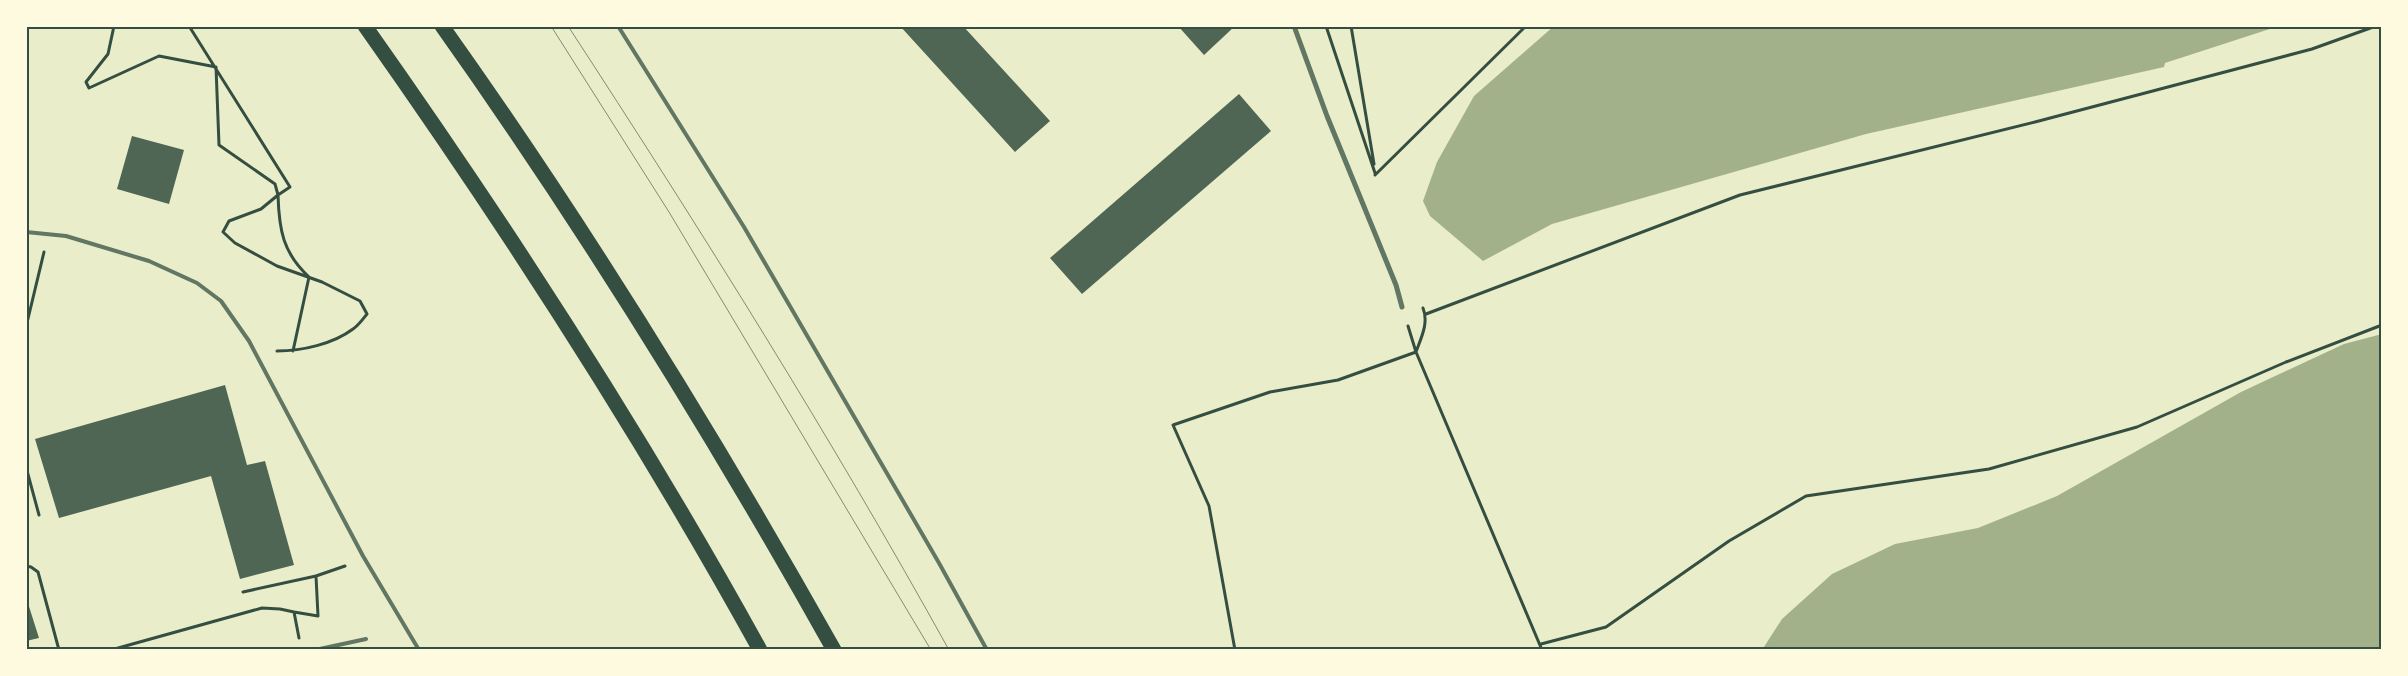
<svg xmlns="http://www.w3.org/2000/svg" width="2408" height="676" viewBox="0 0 2408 676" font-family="'IBM Plex Sans',sans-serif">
<rect width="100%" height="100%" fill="#e9edc9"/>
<path fill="#a3b18a" d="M1554,26H2279L2165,63L2164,67L1866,134L1552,224L1483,261L1430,216L1423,201L1437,162L1474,96Z
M2382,334V650H1762L1782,619L1832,574L1895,544L1978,528L2057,496L2241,392L2344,344Z"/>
<path fill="#4f6655" d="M900,26H963L1050,121L1015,152Z
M1178,26H1235L1204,55Z
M1239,94L1271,131L1082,294L1050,258Z
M132,136L184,150L169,204L117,189Z
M225,385L247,465L265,461L294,565L240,579L211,476L59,518L35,439Z
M26,597L39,638L26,641Z"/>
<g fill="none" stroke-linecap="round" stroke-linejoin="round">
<path stroke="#344e41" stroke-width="3" d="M114,26L108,54L86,82L89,88L159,56L216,67L219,145L275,184L278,195L261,209L229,221L223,232L235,243L277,266L322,282L360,301L367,314C363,319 358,326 353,329C333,344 302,351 277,351
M189,26L290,187L278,195C279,230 283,253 309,277L293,351
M1326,26L1375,173
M1351,26L1374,164
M1375,175L1526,26
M1423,308C1429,323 1421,338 1416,352L1542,650
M1426,314L1740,195L2035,122L2312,49L2376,26
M26,327L44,252
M26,467L39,515
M26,566L31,567L38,572L59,650
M243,592L316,576
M299,638L294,612L318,616L316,576L345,566
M1541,644L1606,627L1729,541L1806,496L1989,469L2137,427L2286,362L2382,325
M111,650L262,608L280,609L294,612
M1235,650L1209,506L1173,425L1270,392L1338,380L1416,352L1408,326"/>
<path stroke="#617663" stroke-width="4" d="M618,26L744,227L939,563L987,650
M26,232L66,236L149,261L197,283L221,301L249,341L363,556L419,650
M315,650L366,639"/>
<path stroke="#617663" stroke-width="5" d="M1294,26L1327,116L1396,285L1402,307"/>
<path stroke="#344e41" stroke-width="15" d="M365,26C507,227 641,434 760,650
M442,26C584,226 714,436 834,650"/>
<path stroke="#7c8e77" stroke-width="1" d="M551,26L669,212L931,650
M568,26C701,230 831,437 949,650"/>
</g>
<rect width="2408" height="676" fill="none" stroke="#fefae0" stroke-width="55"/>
<rect x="28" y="28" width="2352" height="620" fill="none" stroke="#344e41" stroke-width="2"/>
</svg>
